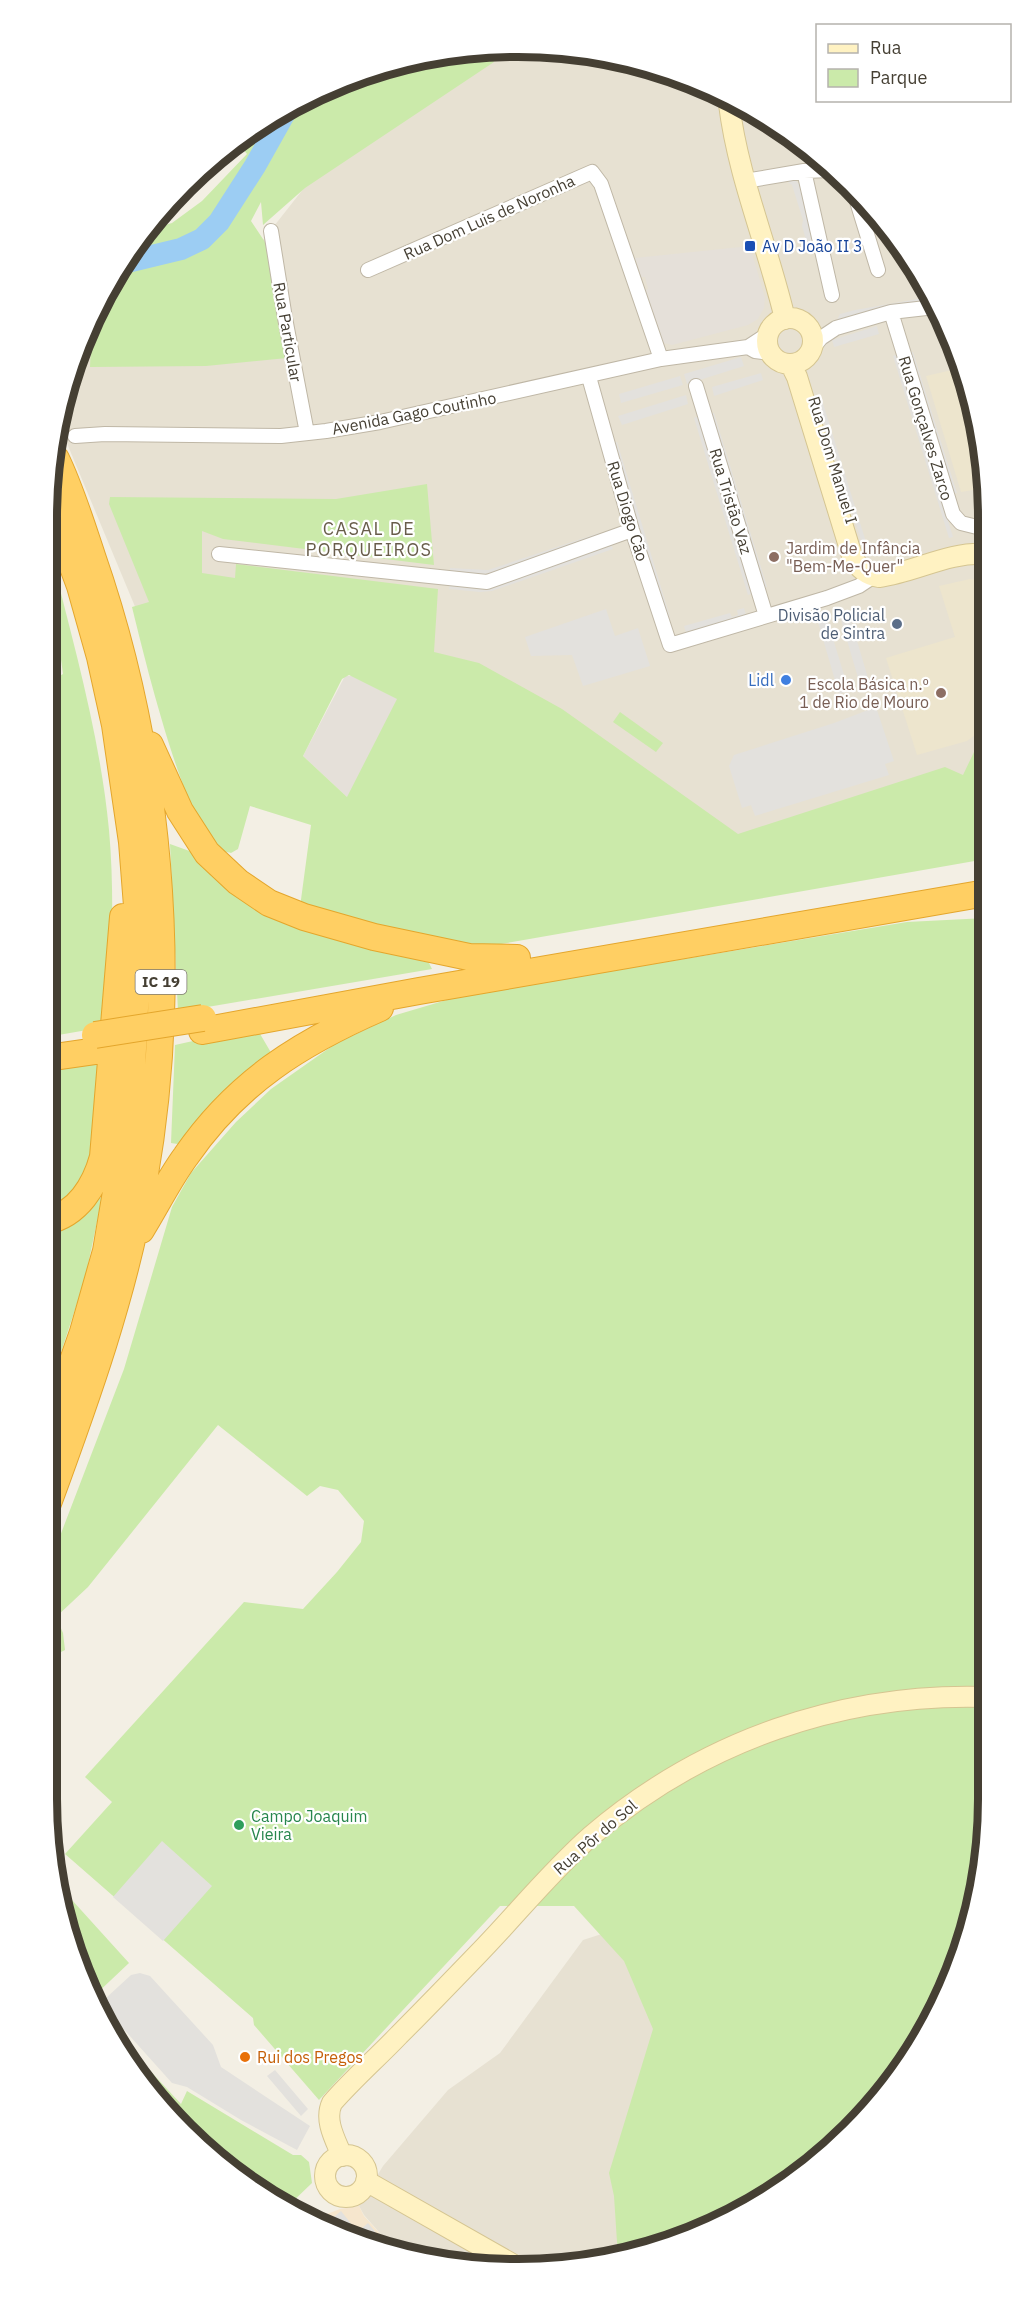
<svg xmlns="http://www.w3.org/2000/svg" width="1035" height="2316" viewBox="0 0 1035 2316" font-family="'IBM Plex Sans',sans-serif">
<rect width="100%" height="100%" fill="#f3efe4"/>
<path fill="#e7e1d2" d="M487,47L579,51L669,72L804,144L891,231L953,337L984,456L985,810L762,856L378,648L156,657L61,429L72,366L81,346L115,338L223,291L330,155L475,49Z
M611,1931L651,1963L691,2230L609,2261L517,2269L426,2261L393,2248L364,2215L359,2206L383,2166L448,2090L500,2053L583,1940Z"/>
<path fill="#f6e6cd" d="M359,2206L364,2216L393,2248L314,2219L340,2209Z"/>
<path fill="#e5e0d9" d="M750,246L765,298L764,308L758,319L748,325L672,345L664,343L645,290L648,289L645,277H641L635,258Z
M345,676H353L398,699L348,798L303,756Z"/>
<path fill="#ede5cd" d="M961,368L984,456L985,488L961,492L926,376Z
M970,579L985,581V728L967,741L917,755L886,658L955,637L939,586Z"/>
<path fill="#cbeaaa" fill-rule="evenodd" d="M487,48L494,62L305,188L263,225L261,202L251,221L267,245L287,358L206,366L90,367L92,320L110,282L147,230L172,223L202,201L247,154L242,148L189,191L178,193L231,144L310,95L396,62Z
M427,484L434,565L223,539L202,531V573L235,578L236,564L438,589L434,652L479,663L562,709L738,834L945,767L963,775L985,729L986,859L484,947L447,944L300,907L311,825L250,806L238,849L231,853C227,852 221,851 218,849C185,826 143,652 132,607L149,602L109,504L110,497L336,499ZM349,675L397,699L347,797L303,756L342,679Z
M51,554C74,646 100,736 109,830C115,895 111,961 110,1026L47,1037V736L50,727L51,681L63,674L48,564Z
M620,712L663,743L656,752L613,722Z
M170,844L195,853L244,897L425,955L432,969L178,1012Z
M986,918L988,1798L963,1950L926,2034L872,2109L753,2207L618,2257L614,2196L609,2173L653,2029L624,1961L574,1906H500L319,2100L254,2025L253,2018L65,1854L112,1802L85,1777L244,1602L303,1609L337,1572L361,1542L364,1521L338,1490L320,1486L307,1496L218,1425L88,1587L56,1617L63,1633L65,1650L53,1656L49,1688L47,1694V1570L124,1369L172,1207L191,1173L236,1122L271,1089L335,1044L396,1015L460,996L907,922Z
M256,1027L273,1056L184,1145L171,1143L175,1045Z
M99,1058C97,1096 100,1164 74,1193C67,1200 56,1206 47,1210V1067Z
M96,1197L102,1198L85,1279L47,1395V1228Z
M62,1889L129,1963L93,1997L72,1950Z
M103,2020L181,2104L187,2091L293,2155H301L309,2162L312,2183L286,2208L282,2207L163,2109L109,2034Z"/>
<path fill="#e3e1dd" d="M784,179H794L799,184L816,252L810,254L802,226L803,220L792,185Z
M929,297L932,301L877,309L837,320L840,314L855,310Z
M877,326L879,334L834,347L832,340Z
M908,352H913L957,493L952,494Z
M898,354L953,537L949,538L893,356Z
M741,357L744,366L687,384L684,374Z
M761,373L763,380L714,396L712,387Z
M680,376L683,385L621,403L619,394Z
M686,395L688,404L622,425L618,416Z
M817,397H821L866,542L863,547Z
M714,413L767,587L763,588L709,414Z
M699,416L753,593L748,595L694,418Z
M617,442L670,617L667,619L613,443Z
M599,533L600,537L497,572L478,575L450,573V568L488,570Z
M611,544L613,549L492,591L480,592L449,589L450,585L483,587Z
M744,608L746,615L686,633L684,626L730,613L732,617L738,615L737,610Z
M606,609L615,636L638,628L650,666L583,686L572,655L531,656L525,637Z
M839,613L850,617L870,685L861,688Z
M827,619L849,691L839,694L818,622Z
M876,707L894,761L885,764L889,775L755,816L751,805L742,808L729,766L734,755L834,723Z
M162,1841L212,1886L163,1941L113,1897Z
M140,1973L150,1976L213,2045L221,2067L310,2126L297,2150L241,2120L187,2087L172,2083L111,2015L105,2006L106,1998L131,1975Z
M275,2070L308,2109L301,2116L267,2076Z
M341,2211L353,2226L361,2229L368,2223L387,2246L327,2223Z"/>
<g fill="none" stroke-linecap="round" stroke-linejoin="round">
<path stroke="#9ccdf3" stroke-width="22" d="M123,263L181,249L202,239L219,222L255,166L287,109"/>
<defs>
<path id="street" d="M804,171L832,295
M745,181L804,171L831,170
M855,195L878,270
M271,231L285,318L307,433
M368,270L592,172L601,184L661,359
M891,312L953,514L961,523L985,529
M748,347L755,351L770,353
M812,349L821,338L836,328L891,312L935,307
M589,377L632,530L670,645L827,598L859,586L874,576
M696,386L766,616
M75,436L105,434L281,436L326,431L380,422L661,359L748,347L768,334
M219,554L487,582L632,530"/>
<path id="secondary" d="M729,104C738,178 768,246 785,319
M767 341a23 23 0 1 1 46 0a23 23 0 1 1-46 0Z
M791,365L797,377L852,556C858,568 866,575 879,577C916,572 947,552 985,554
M325 2176a21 21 0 1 1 42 0a21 21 0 1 1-42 0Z
M342,2156C335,2139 324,2120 332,2103C353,2079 377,2058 399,2035C426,2008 452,1981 478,1954C516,1915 550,1872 591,1836C702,1741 842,1692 988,1697
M366,2181L521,2269"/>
<path id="highway" d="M150,745L180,811L207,853L238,882L269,903L304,917L374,937L469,957L517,958
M202,1031L419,991L986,893
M47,1058L96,1051
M47,1221C78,1214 95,1186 103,1157L123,917
M141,1230C156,1206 169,1179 186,1156C237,1082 300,1043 380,1008
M47,1435L83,1332L106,1251L130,1109L137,968V906L132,842L115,725L100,657L80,586L49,502
M47,1506C86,1400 125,1292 144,1180C180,975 160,752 92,556C81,523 71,490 56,459"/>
</defs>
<use href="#street" stroke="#bfb7a6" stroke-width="16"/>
<use href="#secondary" stroke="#d5c591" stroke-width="22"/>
<use href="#highway" stroke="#e4a62c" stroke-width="28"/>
<use href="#street" stroke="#fff" stroke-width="14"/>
<use href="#secondary" stroke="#fff2c2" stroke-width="20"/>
<use href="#highway" stroke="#ffcf63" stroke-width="26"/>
<defs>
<path id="highway-bridge" d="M95,1035L203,1018"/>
</defs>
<use href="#highway-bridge" stroke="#e4a62c" stroke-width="28" stroke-linecap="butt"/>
<use href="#highway-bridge" stroke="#ffcf63" stroke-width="26"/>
</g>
<rect fill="#1a4fb4" stroke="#fff" stroke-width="2" x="744" y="240" width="12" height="12" rx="3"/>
<g fill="#8d6e63" stroke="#fff" stroke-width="2">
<circle cx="774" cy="557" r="6"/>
<circle cx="941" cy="693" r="6"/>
</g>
<circle fill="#5c6f8a" stroke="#fff" stroke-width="2" cx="897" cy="624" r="6"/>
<circle fill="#3f7fe0" stroke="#fff" stroke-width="2" cx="786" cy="680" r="6"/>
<circle fill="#2e9e5b" stroke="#fff" stroke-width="2" cx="239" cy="1825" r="6"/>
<circle fill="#e8710a" stroke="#fff" stroke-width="2" cx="245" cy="2057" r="6"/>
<g text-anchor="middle" stroke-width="4.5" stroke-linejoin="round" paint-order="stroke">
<rect fill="#fff" stroke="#7d7970" stroke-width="1.5" x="135.5" y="970" width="51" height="24" rx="4.5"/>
<g font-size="15" font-weight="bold" fill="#453f33">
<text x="161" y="987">IC 19</text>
</g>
<g font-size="16" fill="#453f33" stroke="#fff">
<text transform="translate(489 217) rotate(-24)" y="6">Rua Dom Luis de Noronha</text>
<text transform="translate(288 332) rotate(80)" y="6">Rua Particular</text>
<text transform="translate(414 413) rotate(-11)" y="6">Avenida Gago Coutinho</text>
<text transform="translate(926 428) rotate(73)" y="6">Rua Gonçalves Zarco</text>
<text transform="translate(833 460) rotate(73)" y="6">Rua Dom Manuel I</text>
<text transform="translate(731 501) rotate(73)" y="6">Rua Tristão Vaz</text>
<text transform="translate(628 511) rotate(73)" y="6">Rua Diogo Cão</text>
<text transform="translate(595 1837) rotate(-41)" y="6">Rua Pôr do Sol</text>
</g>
<g font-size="16" fill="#164399" stroke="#fff" text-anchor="start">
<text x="762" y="252">Av D João II 3</text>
</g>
<g font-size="16" fill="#785e54" stroke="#fff" text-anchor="start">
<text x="786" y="554">Jardim de Infância<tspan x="786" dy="18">"Bem-Me-Quer"</tspan></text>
<text x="929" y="690" text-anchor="end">Escola Básica n.º<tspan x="929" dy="18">1 de Rio de Mouro</tspan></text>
</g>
<g font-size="16" fill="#4e5e75" stroke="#fff" text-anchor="end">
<text x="885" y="621">Divisão Policial<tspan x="885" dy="18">de Sintra</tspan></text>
</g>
<g font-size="16" fill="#366cbe" stroke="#fff" text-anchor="end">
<text x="774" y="686">Lidl</text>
</g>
<g font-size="16" fill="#27864d" stroke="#fff" text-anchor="start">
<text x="251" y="1822">Campo Joaquim<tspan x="251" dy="18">Vieira</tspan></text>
</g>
<g font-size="16" fill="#c56008" stroke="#fff" text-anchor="start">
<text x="257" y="2063">Rui dos Pregos</text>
</g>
<g font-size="18" letter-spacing="1.5" fill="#685d4a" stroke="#fff">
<text x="369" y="535">CASAL DE<tspan x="369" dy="21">PORQUEIROS</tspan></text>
</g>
</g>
<path d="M0 0H1035V2316H0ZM517 57H518A460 460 0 0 1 978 517V1799A460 460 0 0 1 518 2259H517A460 460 0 0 1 57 1799V517A460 460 0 0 1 517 57Z" fill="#fff" fill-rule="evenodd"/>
<path fill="none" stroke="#453f33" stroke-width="8" d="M517 57H518A460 460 0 0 1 978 517V1799A460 460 0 0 1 518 2259H517A460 460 0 0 1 57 1799V517A460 460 0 0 1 517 57Z"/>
<rect x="816" y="24" width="195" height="78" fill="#ffffff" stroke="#b5b2ad" stroke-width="1.5"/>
<rect x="828" y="44" width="30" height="9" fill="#fff2c2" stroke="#b5b2ad" stroke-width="1.5"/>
<text x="870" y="54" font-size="18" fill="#453f33">Rua</text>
<rect x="828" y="69" width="30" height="18" fill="#cbeaaa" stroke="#b5b2ad" stroke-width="1.5"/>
<text x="870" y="84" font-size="18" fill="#453f33">Parque</text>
</svg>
